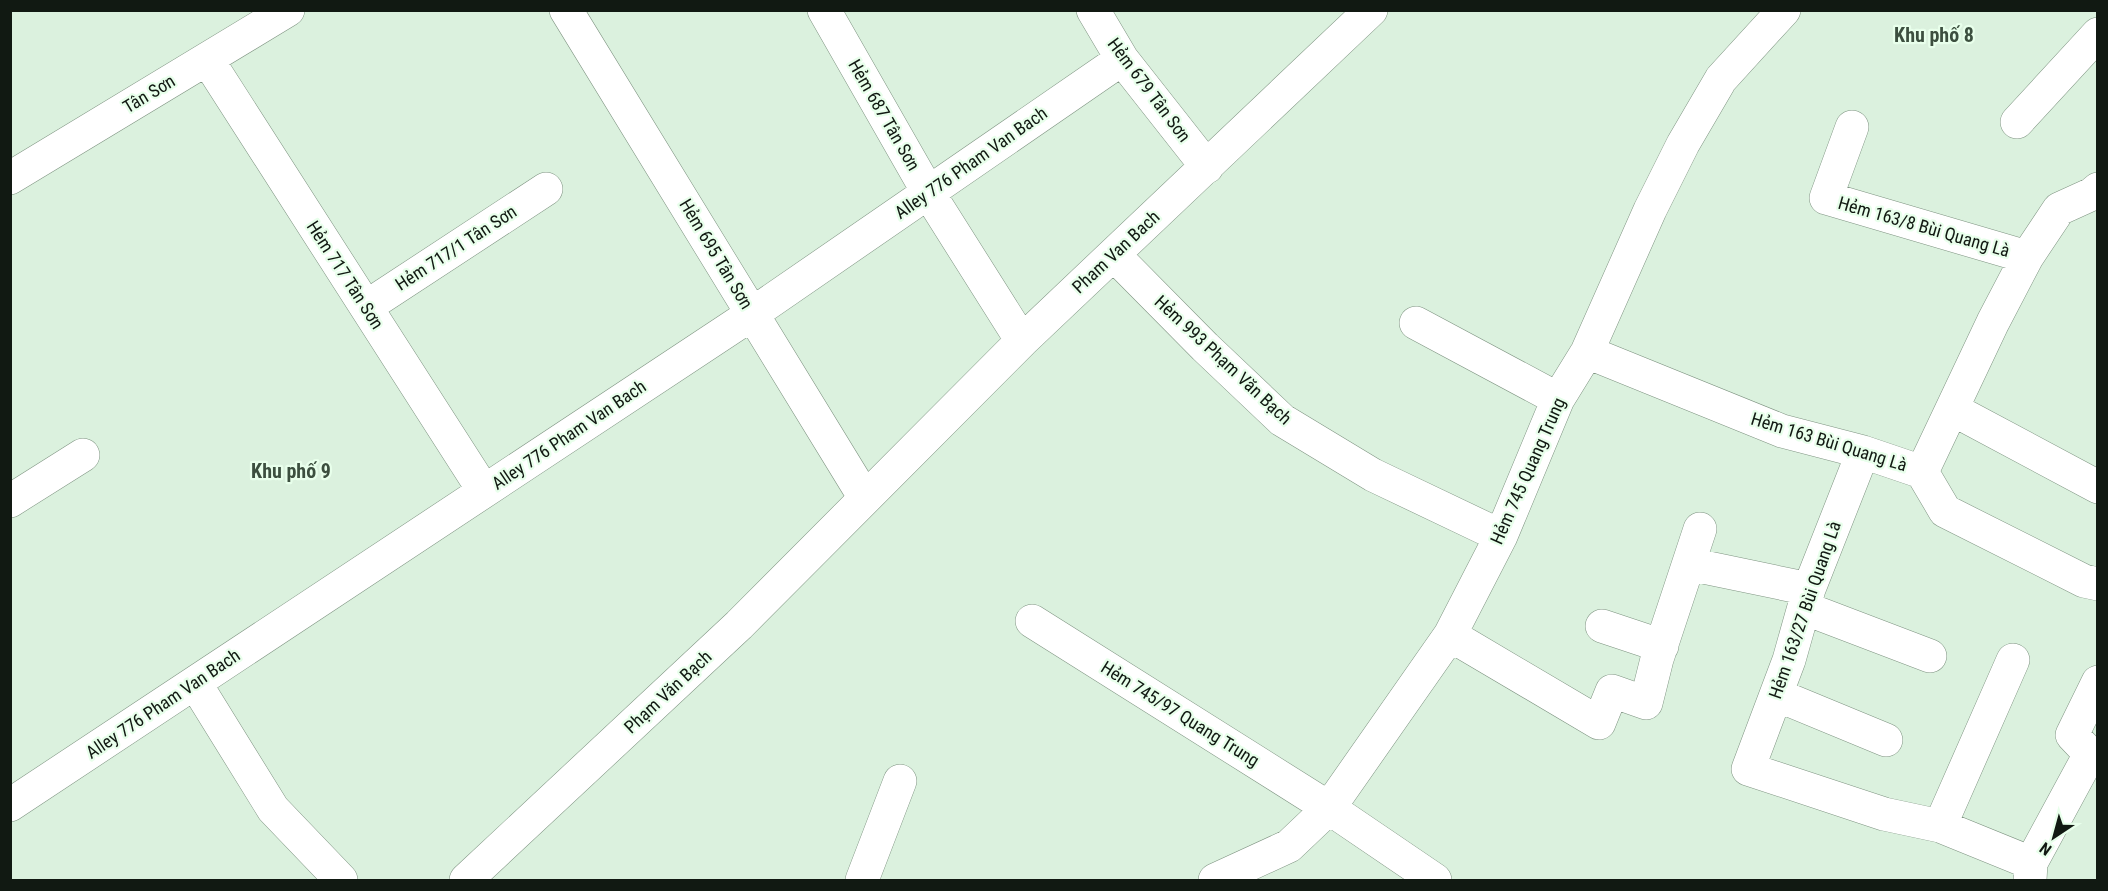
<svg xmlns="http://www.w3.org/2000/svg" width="2108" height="891" viewBox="0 0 2108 891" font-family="'Roboto Condensed',sans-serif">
<rect width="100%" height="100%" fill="#dbf1de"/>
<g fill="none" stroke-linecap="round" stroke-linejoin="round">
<defs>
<path id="minor" d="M566,10L865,498
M824,10L928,192L1022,341
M1093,10L1122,59L1207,167
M207,59L484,491
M2017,122L2098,34
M1852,127L1826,198L2027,257
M10,178L288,10
M1114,255L1205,347L1282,420L1373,475L1501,536
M366,307L546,189
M1416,323L1558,399
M1587,352L1782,431L1863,452L1922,472
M1952,409L2098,487
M1863,452L1809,589L1789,660L1748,769L1884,814L1940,826L2031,863
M1922,472L1993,322L2027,257L2059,209L2092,194L2098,189
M1922,472L1945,511L2084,581L2098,584
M10,501L83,455
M1689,564L1809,589
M1804,608L1930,656
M1032,621L1329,808L1435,880
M1602,626L1662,646
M1450,635L1599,723L1612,691L1646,703L1657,659L1700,529
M195,683L273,809L341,880
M1777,695L1886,740
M2090,754L2072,735L2098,682
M10,805L752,314L1122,59
M1940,826L2013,660
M466,880L739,625L1022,341L1371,10
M862,880L900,781
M1215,880L1289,846L1329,808L1450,635L1501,536L1558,399L1587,352L1650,210L1683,144L1721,79L1784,10
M2030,880L2031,863L2090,754"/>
</defs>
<use href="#minor" stroke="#7f9482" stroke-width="34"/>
<use href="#minor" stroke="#fff" stroke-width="33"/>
</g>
<g text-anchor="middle" stroke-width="4.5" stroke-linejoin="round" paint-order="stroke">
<g font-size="18" fill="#111912" stroke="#e8ffeb">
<text transform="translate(1149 90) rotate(53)" y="6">Hẻm 679 Tân Sơn</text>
<text transform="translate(149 94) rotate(-31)" y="6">Tân Sơn</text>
<text transform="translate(884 115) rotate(60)" y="6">Hẻm 687 Tân Sơn</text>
<text transform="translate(971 163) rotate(-35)" y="6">Alley 776 Pham Van Bach</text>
<text transform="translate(1924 227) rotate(16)" y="6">Hẻm 163/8 Bùi Quang Là</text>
<text transform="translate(456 248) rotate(-33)" y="6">Hẻm 717/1 Tân Sơn</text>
<text transform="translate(1116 252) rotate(-43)" y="6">Pham Van Bach</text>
<text transform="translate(716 254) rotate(59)" y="6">Hẻm 695 Tân Sơn</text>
<text transform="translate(345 275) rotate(57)" y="6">Hẻm 717 Tân Sơn</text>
<text transform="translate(1223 360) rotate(43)" y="6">Hẻm 993 Phạm Văn Bạch</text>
<text transform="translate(569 435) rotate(-34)" y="6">Alley 776 Pham Van Bach</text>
<text transform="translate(1829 442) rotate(17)" y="6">Hẻm 163 Bùi Quang Là</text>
<text transform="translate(1528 471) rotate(-66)" y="6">Hẻm 745 Quang Trung</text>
<text transform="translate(1805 610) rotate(-71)" y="6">Hẻm 163/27 Bùi Quang Là</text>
<text transform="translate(668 692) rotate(-43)" y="6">Phạm Văn Bạch</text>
<text transform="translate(163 704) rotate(-34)" y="6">Alley 776 Pham Van Bach</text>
<text transform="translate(1180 714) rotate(32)" y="6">Hẻm 745/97 Quang Trung</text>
</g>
<g font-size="20" font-weight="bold" fill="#3c4f3f" stroke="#e8ffeb">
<text x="1934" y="42">Khu phố 8</text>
<text x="291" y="478">Khu phố 9</text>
</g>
</g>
<rect width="2108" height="891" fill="none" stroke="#111912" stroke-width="24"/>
<g transform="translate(2054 837) rotate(216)" stroke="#e8ffeb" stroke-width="4.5" paint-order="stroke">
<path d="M0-4.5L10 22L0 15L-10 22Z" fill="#111912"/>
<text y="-9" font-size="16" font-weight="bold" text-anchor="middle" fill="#111912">N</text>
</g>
</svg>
